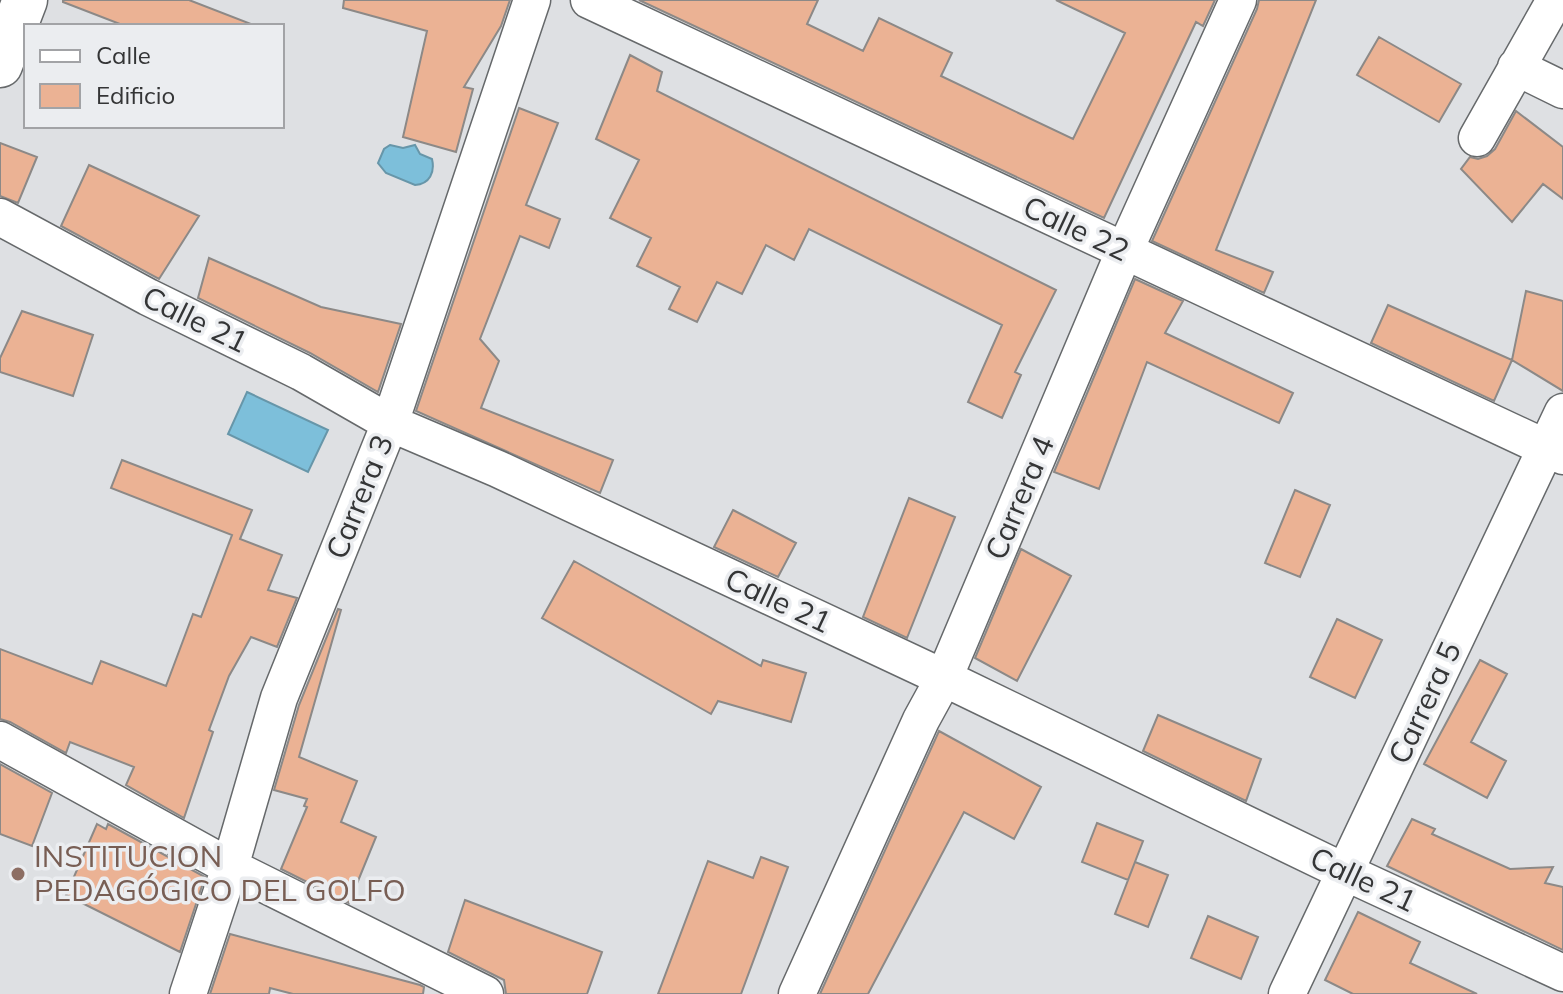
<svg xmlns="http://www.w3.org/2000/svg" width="1563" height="994" viewBox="0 0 1563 994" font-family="Mulish,sans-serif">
<rect width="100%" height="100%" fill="#dee0e3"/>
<path fill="#7dbfda" stroke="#6796a9" stroke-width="2" d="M390,145L403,148L415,145L420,154L432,159C435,172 430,184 415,185L386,173L378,163L384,149Z
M247,392L328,430L308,472L228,434Z"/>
<path fill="#ebb294" stroke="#8c8987" stroke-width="2" d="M63,0H189L251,24L250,26H125L63,2Z
M344,0H510L501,26L464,87L473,89L456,152L403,137L427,31L343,8Z
M639,0H818L807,24L863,51L879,18L952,53L941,76L1073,139L1125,33L1056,0H1215L1203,26L1196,22L1104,218Z
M1259,0H1316L1216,250L1273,272L1264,293L1152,241L1257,9Z
M1379,37L1461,84L1439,122L1357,75Z
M630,55L662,72L657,91L1056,290L1015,372L1021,375L1002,418L968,402L1002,325L809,229L794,260L766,245L742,294L717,282L697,322L669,309L680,287L637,266L651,238L610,218L639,160L596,139Z
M519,108L558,123L526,205L560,219L549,248L520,236L480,339L499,361L481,408L613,460L600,493L416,411Z
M1516,111L1563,147V199L1543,184L1512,222L1461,169L1470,157L1478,159L1487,156L1495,149Z
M0,143L37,157L18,203L0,196Z
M89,165L199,216L159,279L61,226Z
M209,258L321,307L401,324L378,392L310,353L198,298Z
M1135,279L1183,301L1165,333L1293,393L1279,423L1147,362L1099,489L1054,472Z
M1526,291L1563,301V391L1512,360Z
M1388,305L1512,360L1494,401L1371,343Z
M22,311L93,335L73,396L0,372V358Z
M122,460L252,510L240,539L282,555L268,590L297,598L277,647L251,637L229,676L209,730L213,732L184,818L126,785L134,767L70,742L66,753L10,722L0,719V649L92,684L101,661L166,686L193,614L201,617L232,535L111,488Z
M1295,490L1330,505L1300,577L1265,563Z
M909,498L955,517L907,638L863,617Z
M733,510L796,543L778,577L714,547Z
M1021,549L1071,576L1017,681L975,658Z
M574,561L761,666L763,660L806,673L791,722L718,701L711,714L542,618Z
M338,609L341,610L299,757L357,781L341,822L376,837L349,903L281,869L307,807L304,806L307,799L274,790L299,705Z
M1337,619L1382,640L1355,698L1310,677Z
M1480,660L1507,674L1471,742L1506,761L1487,798L1424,764Z
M1158,715L1261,759L1246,801L1143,751Z
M939,731L1041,787L1014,839L964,812L868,994H820Z
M0,764L52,793L32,846L0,834Z
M1412,819L1435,829L1432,834L1510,869L1553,867L1545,883L1563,887V950L1387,866Z
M1097,823L1143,841L1128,880L1082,862Z
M97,824L106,829L108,824L205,877L180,952L66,895Z
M761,857L788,867L741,994H658L708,861L753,878Z
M1135,862L1168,875L1148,927L1115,914Z
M465,900L602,952L587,994H506L504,980L448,952Z
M1358,912L1420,942L1410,963L1477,994H1353L1325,980Z
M1208,916L1258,937L1241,979L1191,958Z
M230,934L420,985L424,987L423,994H293L270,988L269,994H210Z"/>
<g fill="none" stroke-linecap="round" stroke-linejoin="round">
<defs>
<path id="street" d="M589,0L1563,456
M1516,67L1563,90
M1477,138L1555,0
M0,217L148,297L301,372L390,423L498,469L944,678L1345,872L1563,973
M0,740L230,867L485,994
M188,994L230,867L279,698L390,423L532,0
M797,994L921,720L944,678L1124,252L1238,0
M1287,994L1563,412"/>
<path id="secondary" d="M0,65L25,0"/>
</defs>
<use href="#street" stroke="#66696b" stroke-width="39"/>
<use href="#secondary" stroke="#66696b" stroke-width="47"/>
<use href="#street" stroke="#fff" stroke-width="36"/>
<use href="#secondary" stroke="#fff" stroke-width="44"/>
</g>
<circle fill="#8d6e63" stroke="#ebedf0" stroke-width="3" cx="18" cy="874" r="8"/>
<g text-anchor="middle" stroke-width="7" stroke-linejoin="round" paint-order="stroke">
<g font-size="30" fill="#343536" stroke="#ebedf0">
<text transform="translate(1076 229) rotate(25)" y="10">Calle 22</text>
<text transform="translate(195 320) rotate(26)" y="10">Calle 21</text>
<text transform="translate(360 497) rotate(-68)" y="10">Carrera 3</text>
<text transform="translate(1020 498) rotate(-67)" y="10">Carrera 4</text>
<text transform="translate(778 601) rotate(25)" y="10">Calle 21</text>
<text transform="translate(1425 703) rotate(-65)" y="10">Carrera 5</text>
<text transform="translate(1363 880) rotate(25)" y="10">Calle 21</text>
</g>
<g font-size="30" fill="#785e54" stroke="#ebedf0" text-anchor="start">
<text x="34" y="867">INSTITUCION<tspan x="34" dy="34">PEDAGÓGICO DEL GOLFO</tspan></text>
</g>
</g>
<rect x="24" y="24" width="260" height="104" fill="#ebedf0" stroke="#a2a3a6" stroke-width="2"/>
<rect x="40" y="50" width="40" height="12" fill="#ffffff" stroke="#a2a3a6" stroke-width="2"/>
<text x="96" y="64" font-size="24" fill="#343536">Calle</text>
<rect x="40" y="84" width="40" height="24" fill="#ebb294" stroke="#a2a3a6" stroke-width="2"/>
<text x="96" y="104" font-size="24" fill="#343536">Edificio</text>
</svg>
